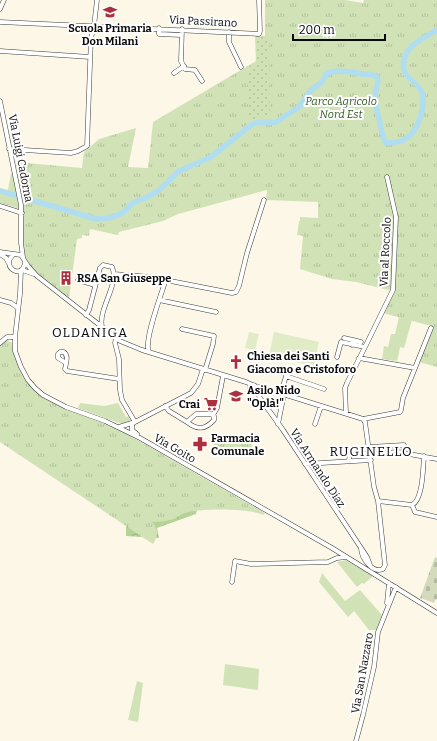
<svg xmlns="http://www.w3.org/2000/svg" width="437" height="741" viewBox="0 0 437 741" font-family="Bitter,serif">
<defs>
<pattern id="forest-crowns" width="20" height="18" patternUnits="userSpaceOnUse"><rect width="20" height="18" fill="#b6d396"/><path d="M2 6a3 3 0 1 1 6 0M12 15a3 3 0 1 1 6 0" fill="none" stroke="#9bb480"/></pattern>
<pattern id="cemetery-stones" width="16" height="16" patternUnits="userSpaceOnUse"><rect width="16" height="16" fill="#d4dbbd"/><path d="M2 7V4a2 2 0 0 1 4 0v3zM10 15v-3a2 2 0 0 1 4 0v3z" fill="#b5bba1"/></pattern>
<pattern id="park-tufts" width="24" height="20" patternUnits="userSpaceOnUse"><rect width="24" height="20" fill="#d1e3b6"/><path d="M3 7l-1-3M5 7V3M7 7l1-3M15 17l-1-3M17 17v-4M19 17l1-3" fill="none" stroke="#b2c19b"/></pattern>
<pattern id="garden-dots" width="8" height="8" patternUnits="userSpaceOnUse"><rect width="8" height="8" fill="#d1e3b6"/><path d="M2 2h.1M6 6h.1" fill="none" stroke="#b2c19b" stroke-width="1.8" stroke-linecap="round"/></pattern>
</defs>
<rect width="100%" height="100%" fill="#fdf7e8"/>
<path fill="#d1e3b6" d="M399,317L412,320L404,348L400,347L397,362L396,361L382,359L384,346L388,347L391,334H395Z
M80,403L104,406L118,403L126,417L129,416L131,420L126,423L122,424L78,408Z
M346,560L373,576L364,584L362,583L357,587L337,562Z
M322,573L345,601L360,590L382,615L376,630H369L354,611L348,617L319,582Z
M225,664L259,669L258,690L223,685Z
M137,681L143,683L138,722L128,720Z"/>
<path fill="url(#forest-crowns)" d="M197,510L196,514L157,528L159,538L126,536V518Z"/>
<path fill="url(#cemetery-stones)" d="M435,557L437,558V600L436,599L434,603L420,598Z"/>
<path fill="url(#park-tufts)" d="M265,0H345L363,3L364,0H437V367L419,362L431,326L383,313L392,291L356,282L332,279L300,269L303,236L297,235L299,221H300V217L318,218V202L266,200L267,190L178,214L163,221L119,232L118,235L90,229L89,236L82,235V238L77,239L69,298C53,286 26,271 23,248C22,236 23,222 24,210L0,203V188L8,190L11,173L18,174L15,162L82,168L84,152L99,139L136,128L128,167L148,168L153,122L256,61V35L265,36Z
M7,340L12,343C16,366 27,386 47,400L120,430L265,513L263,515C250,508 199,508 185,513C181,514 178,517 174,519C167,521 160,522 152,522C159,529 158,537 153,544L0,442V345Z
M215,436L236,440L249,436L255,455H236L212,453Z"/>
<path fill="url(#garden-dots)" d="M255,37H269L270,115L249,121L247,67L256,63Z"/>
<path fill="#e1ebc6" d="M249,332L259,334L255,350L245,348Z
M274,332L319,342L314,366L269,356Z"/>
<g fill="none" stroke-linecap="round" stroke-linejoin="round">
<path stroke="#b1ddf0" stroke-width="5.5" d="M0,191L96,219L108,218L118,215L124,212L130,205L137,201L145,198L158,191L179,171L211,157L251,125L255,123L276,122L299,107L310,91L322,82L327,73L338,71L352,72L362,74L373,75L377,77L378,81L375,95L376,106L383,137L386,143C394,143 401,142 407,138C418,130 426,107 422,93C418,79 400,80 404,60C407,45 425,37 437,30"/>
<defs>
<path id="minor" d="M0,9L4,0
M0,22L259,34L260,31L259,0
M159,28V34L181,35
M182,29L181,61L185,69L195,70L202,81
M229,32V42L241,67
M0,51L90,57
M174,73L184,66
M0,101L21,205V243L23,257
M9,149L71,153L78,151L87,146L91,38L94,26L97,0
M0,206L22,213
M0,252L21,255L28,266L37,276L120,341L142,350L246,382L255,386
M0,254L6,258L8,262
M13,255C0,267 23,281 25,262
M21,270L20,294L15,337V351L21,367L28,380L35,388L43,395L66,407L105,421L140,438L332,548L437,613
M22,270L34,274
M114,274L150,277L232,293L236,292L239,286L247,253L264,200
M78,280L95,285
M0,300L11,303L18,308
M159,300L216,312
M86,315L89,310L100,268L103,265L112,267C120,284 98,308 102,327
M182,329L214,336L213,344L205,370
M116,338L115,343L119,359L120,390L122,400L135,422
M344,338L353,340
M0,343L7,337H15
M352,345L353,340L361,342
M149,352C143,341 162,293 166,279
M337,357L341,342L365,347
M359,358L415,368
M66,363L58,358V354L60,352H64C69,356 66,363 65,369L67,371L119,379
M250 388a3 3 0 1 1 6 0a3 3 0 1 1-6 0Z
M256,388L259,387L267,389L363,419
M256,389L260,398L283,430L367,557L370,565
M281,393L286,376L324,389
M165,406L169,411L187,422
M346,413L345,388L347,383L365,347L393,290L396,217L387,177
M196,414H211L214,416V420C205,430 197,430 187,422Z
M213,415L217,408L223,376
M363,419L400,412L401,410L403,398L431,328
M134,422L132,425V430L137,434
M278,424L283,399
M315,424L321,406
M119,427L135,422L191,393L198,384L203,369
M369,447L404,445L403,453
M370,454L398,452L437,459
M349,461L350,451L369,449
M305,464L371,460
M378,501L412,505C423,500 423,468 424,456
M412,505L415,512L437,517
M361,549C362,558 372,574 383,569L385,565L378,501L374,487L365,422L363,419
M232,582L235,561L251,564L328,562L337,558L346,557
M387,603L389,583
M356,741L363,715L374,667L378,632L396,587"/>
</defs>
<use href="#minor" stroke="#3c3c3c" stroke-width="5"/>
<use href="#minor" stroke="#fff" stroke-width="4"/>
</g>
<defs>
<symbol id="school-bare" viewBox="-9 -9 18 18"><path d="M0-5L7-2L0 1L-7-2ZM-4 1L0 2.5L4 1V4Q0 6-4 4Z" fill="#ac2f3e" stroke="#fff" stroke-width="2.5" paint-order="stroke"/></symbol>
<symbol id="building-bare" viewBox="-9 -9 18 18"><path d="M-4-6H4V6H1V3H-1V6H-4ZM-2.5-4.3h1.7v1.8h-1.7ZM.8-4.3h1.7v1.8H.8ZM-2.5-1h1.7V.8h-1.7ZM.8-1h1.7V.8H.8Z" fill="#ac2f3e" stroke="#fff" stroke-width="2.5" paint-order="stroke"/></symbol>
<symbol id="church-bare" viewBox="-9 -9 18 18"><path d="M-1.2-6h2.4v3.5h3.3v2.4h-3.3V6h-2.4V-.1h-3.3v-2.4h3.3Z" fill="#ac2f3e" stroke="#fff" stroke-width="2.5" paint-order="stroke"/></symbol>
<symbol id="supermarket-bare" viewBox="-9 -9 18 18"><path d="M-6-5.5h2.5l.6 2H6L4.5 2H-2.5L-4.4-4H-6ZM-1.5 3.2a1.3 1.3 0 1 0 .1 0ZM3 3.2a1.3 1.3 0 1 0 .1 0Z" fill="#ac2f3e" stroke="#fff" stroke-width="2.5" paint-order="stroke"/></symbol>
<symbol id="pharmacy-bare" viewBox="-9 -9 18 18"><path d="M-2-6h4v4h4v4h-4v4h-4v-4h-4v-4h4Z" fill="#ac2f3e" stroke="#fff" stroke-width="2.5" paint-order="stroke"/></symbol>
</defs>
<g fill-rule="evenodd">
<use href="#school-bare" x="100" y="2" width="20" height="20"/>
<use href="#building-bare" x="56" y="268" width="20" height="20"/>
<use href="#church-bare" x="226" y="352" width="20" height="20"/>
<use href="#school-bare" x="226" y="386" width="20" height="20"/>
<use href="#supermarket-bare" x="201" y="394" width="20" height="20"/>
<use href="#pharmacy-bare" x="190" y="434" width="20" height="20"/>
</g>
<g text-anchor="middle" stroke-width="4" stroke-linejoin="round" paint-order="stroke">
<g font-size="11" fill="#090909" stroke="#fff">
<text transform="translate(203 21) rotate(3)" y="4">Via Passirano</text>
<text transform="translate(21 158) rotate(79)" y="4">Via Luigi Cadorna</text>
<text transform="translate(385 252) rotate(-87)" y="4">Via al Roccolo</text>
<text transform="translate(175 448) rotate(30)" y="4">Via Goito</text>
<text transform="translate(318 468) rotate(57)" y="4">Via Armando Diaz</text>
<text transform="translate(362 673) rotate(-80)" y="4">Via San Nazzaro</text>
</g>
<g font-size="11" font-weight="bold" fill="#090909" stroke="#fff" text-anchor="start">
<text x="110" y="32" text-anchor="middle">Scuola Primaria<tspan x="110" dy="13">Don Milani</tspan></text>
<text x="77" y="282">RSA San Giuseppe</text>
<text x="247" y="360">Chiesa dei Santi<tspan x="247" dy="13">Giacomo e Cristoforo</tspan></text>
<text x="247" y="394">Asilo Nido<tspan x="247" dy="13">"Oplà!"</tspan></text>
<text x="200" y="408" text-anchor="end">Crai</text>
<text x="211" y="442">Farmacia<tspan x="211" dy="13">Comunale</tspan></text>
</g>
<g font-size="11" font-style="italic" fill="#315a21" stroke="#fff">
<text x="341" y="105">Parco Agricolo<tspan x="341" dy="13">Nord Est</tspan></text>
</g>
<g font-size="13" letter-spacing="1" fill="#090909" stroke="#fff">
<text x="90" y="337">OLDANIGA</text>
<text x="371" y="456">RUGINELLO</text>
</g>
</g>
<path d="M293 34v6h92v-6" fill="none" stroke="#090909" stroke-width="2"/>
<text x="299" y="34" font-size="12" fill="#090909" stroke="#ffffff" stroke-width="3" paint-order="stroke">200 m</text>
</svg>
